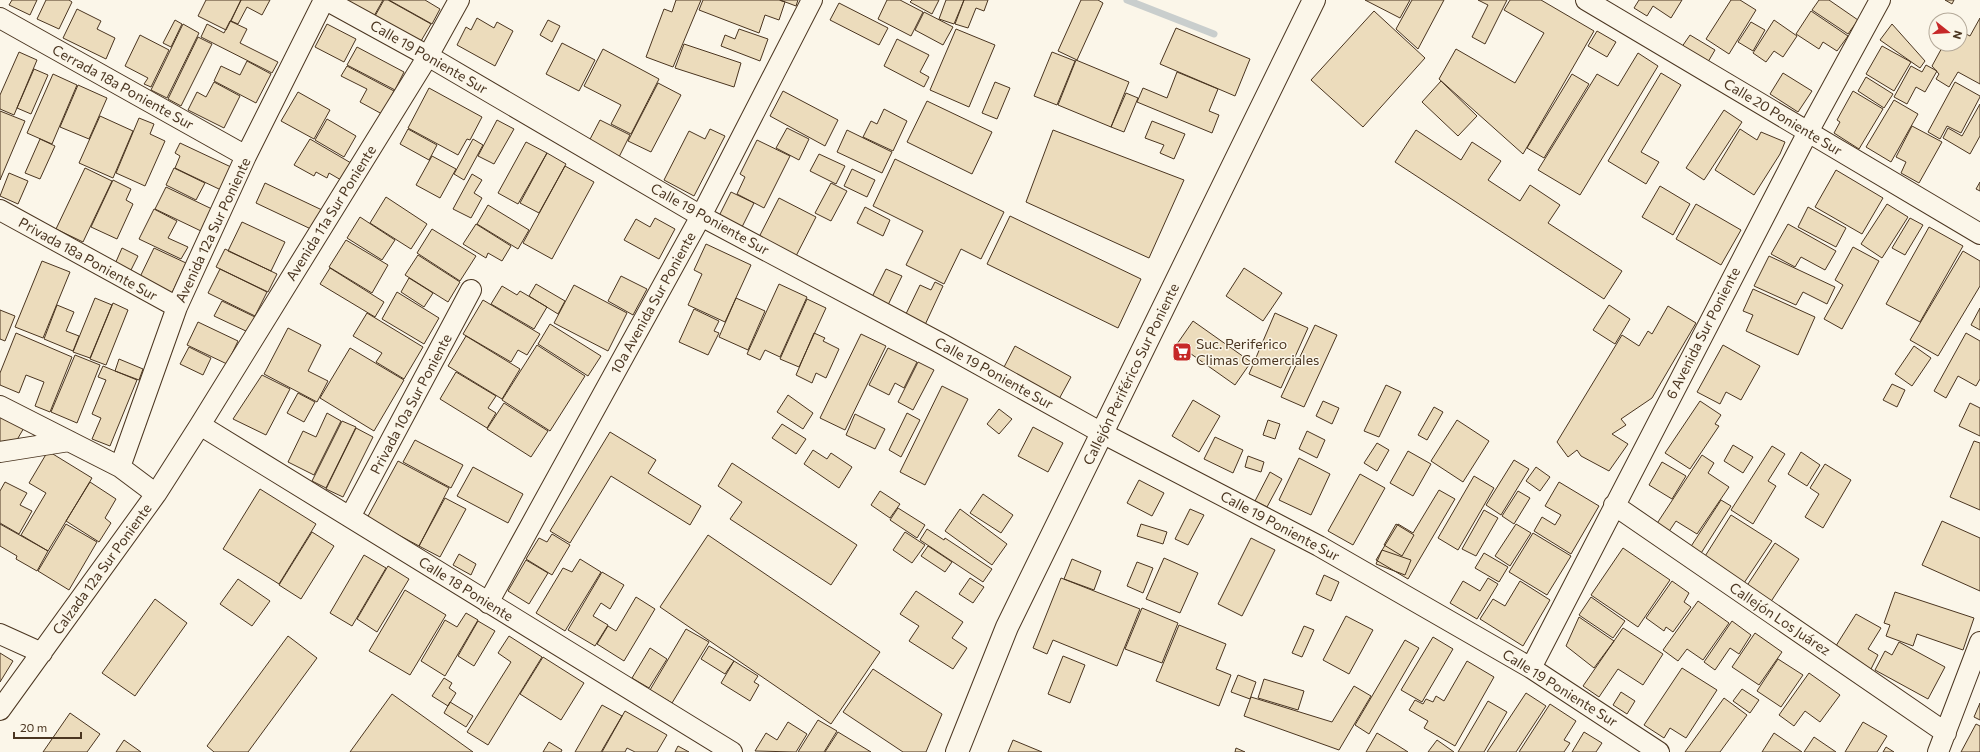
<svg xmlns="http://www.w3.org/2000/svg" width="1980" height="752" viewBox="0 0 1980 752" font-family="Commissioner,sans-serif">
<rect width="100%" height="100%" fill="#fbf6e9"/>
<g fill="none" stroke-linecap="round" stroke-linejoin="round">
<path stroke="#c9cecd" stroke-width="7" d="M1127,0L1214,34"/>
</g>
<path fill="#ecdcbc" stroke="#4a3520" d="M12,0H37L30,15L9,5Z
M46,0H69L72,2L59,29L37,19Z
M206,0H241L226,30L198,16Z
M241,0H270L262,15L247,7L238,24L231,21Z
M346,0H383L374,16Z
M384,0H388L431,24L421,41L375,16Z
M389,0H425L440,9L432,24Z
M676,0H701L673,67L646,57L664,9L672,12Z
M703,0H779L785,2L779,20L765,15L759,33L699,10Z
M780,0H798L796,6Z
M887,0H900L923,12L911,36L878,19Z
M912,0H939L932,14L910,2Z
M946,0H964L954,24L939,19Z
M964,0H988L984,11L976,8L968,28L955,24Z
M1081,0H1098L1103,3L1077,60L1058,51Z
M1365,0H1410L1400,18Z
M1412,0H1444L1418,49L1396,29Z
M1478,0H1507L1485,44L1472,37L1488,5Z
M1510,0H1541L1594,31L1523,154L1439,79L1456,49L1515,83L1544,33L1504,10Z
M1639,0H1682L1671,18L1653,6L1647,16L1634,8Z
M1731,0H1740L1756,10L1729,54L1706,39Z
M1819,0H1829L1858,20L1848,34L1812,10Z
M1945,0H1954L1952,4Z
M839,3L888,28L879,45L830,20Z
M77,9L101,21L97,29L115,38L106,59L63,38Z
M1374,11L1425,58L1363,127L1311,80Z
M1811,11L1848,36L1837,51L1823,42L1819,49L1796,34Z
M924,12L953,27L943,45L915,30Z
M477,18L494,28L497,22L513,31L495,66L457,45L466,27L471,30Z
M1980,18V84L1958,72L1949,87L1936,79L1939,74L1932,66L1944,44H1960V31L1970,36Z
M175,20L182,24L171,47L163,43Z
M548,20L560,26L552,42L540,35Z
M1774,20L1797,36L1783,57L1774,51L1766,62L1753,53Z
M230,21L247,29L240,43L278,62L272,73L201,37L207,24L224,33Z
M1751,22L1765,30L1753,51L1738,42Z
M183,24L199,33L167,98L151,90Z
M327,24L356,39L344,62L315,47Z
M1892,24L1925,61L1920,68L1880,40Z
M1176,28L1250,59L1235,96L1160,64Z
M739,29L768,39L760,61L721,46L725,35L735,39Z
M956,29L995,45L969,107L930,90Z
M1597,31L1616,42L1607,57L1588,46Z
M140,35L169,50L151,87L144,84L148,78L125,66Z
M1690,35L1715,50L1705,67L1679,51Z
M198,37L212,44L181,106L168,99Z
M897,39L929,55L920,72L929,77L924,87L884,66Z
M562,43L595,60L579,91L546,74Z
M684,44L741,63L734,87L675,68Z
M1882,46L1911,62L1894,91L1866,74Z
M357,47L404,72L395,90L347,65Z
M603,49L659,79L631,134L611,124L621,105L584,86Z
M19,52L37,60L14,115L0,109V95Z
M1052,52L1075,61L1057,105L1034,96Z
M1638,53L1658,66L1580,195L1538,170L1597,74L1618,86Z
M1076,60L1129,82L1111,127L1058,105Z
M247,61L271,74L256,103L214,81L221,66L240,75Z
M1926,65L1937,71L1925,92L1916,87L1907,104L1894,97L1911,66L1922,72Z
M347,66L394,91L382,114L360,102L367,89L341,76Z
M34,69L48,75L31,114L17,108Z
M1177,72L1218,89L1209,111L1219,115L1212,133L1137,102L1143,88L1167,98Z
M1661,73L1681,85L1641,152L1659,162L1646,184L1608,161Z
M1783,73L1812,91L1798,112L1770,94Z
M53,74L77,85L52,144L27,133Z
M1572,74L1589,84L1544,158L1527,148Z
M1866,77L1893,94L1884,108L1858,91Z
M1441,81L1477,116L1458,136L1422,102Z
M214,82L240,96L224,128L188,110L197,92L206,97Z
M995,82L1010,88L997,119L982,113Z
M1955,82L1980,96V97L1961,133L1947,126L1940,139L1928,132Z
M658,83L681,95L651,152L628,141Z
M78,85L107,98L89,139L60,127Z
M429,88L482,117L470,140L467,139L458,155L408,128Z
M783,91L838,120L825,146L770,116Z
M1853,91L1883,109L1859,149L1834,133L1840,122L1837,120Z
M298,92L330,110L314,139L281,121Z
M1126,93L1138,98L1124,132L1111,127Z
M1894,100L1918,114L1891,162L1866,147Z
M927,101L992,132L972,174L907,142Z
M1980,104V136L1970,154L1943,138L1948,128L1962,136Z
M884,109L907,121L893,151L863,137L871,121L877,124Z
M1724,110L1742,122L1704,180L1686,168Z
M0,111L25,121L0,180Z
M100,116L133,131L113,178L79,163Z
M139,118L154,124L150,134L165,141L145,186L116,173Z
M327,119L356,136L344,157L315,140Z
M497,120L514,129L494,164L478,156Z
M600,120L630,135L617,161L587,145Z
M1152,121L1185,134L1174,159L1160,153L1164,145L1145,138Z
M1912,126L1942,142L1919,183L1901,173L1906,162L1896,157Z
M787,128L809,139L799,160L776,148Z
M408,129L437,145L429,160L400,144Z
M710,129L725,136L694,196L664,180L689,131L705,139Z
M1740,129L1757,140L1761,132L1785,142L1780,154L1754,195L1715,170Z
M847,130L892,152L882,173L837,152Z
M1053,130L1184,180L1149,258L1026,202Z
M1416,130L1461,160L1472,142L1501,161L1488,180L1520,201L1530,185L1560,205L1548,223L1622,271L1604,299L1395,162Z
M40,139L55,146L40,179L25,173Z
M310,139L351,163L341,180L329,173L327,178L316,172L314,176L294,165Z
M473,139L483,145L464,180L454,174Z
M757,140L790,156L764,208L737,194L745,177L740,174Z
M526,142L547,153L518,204L498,193Z
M180,143L231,167L221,190L175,168L180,156L175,153Z
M547,153L566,164L539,213L520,203Z
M819,154L845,166L836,184L810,171Z
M432,156L456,169L440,198L416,185Z
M895,159L1004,212L981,259L961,249L944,284L906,265L923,231L873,206Z
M565,166L594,182L552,259L523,243Z
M85,168L112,181L83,242L56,229Z
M174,168L205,183L196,200L166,185Z
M852,169L875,180L867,197L844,186Z
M1836,170L1883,198L1862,234L1815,207Z
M9,173L28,181L18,204L0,196Z
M472,174L482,180L474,193L482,198L471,218L453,209Z
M113,180L131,189L126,200L133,204L117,239L91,227Z
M1980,182V191L1976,189Z
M265,183L322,210L313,230L256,203Z
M831,183L847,191L831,221L815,213Z
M1660,186L1690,204L1673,235L1642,217Z
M166,187L212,209L201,231L155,209Z
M731,192L754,203L742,227L719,216Z
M386,197L427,224L411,249L370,223Z
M779,198L816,217L795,258L758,239Z
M1696,204L1741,230L1721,265L1676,239Z
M1887,204L1908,217L1882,258L1861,244Z
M488,205L529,230L518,249L477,224Z
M865,207L890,220L883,236L857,223Z
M1808,207L1846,228L1836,247L1798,227Z
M154,209L177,221L168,238L188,247L181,259L139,239Z
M1010,216L1141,279L1118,328L987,264Z
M360,217L395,240L382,260L347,238Z
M655,218L675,229L659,259L624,240L636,219L650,227Z
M1910,218L1923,225L1905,255L1892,248Z
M242,222L285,242L271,271L228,251Z
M476,224L511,246L502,261L488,253L486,258L463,244Z
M1788,224L1836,251L1825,270L1801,257L1795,267L1771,254Z
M1929,227L1963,246L1920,322L1886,304Z
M432,229L476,256L460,281L417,253Z
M346,240L388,265L372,293L329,267Z
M706,244L751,265L725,322L688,305L702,274L694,270Z
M1853,247L1879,261L1842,329L1824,319L1843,285L1835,280Z
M122,248L138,256L130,272L115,264Z
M154,248L186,263L171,295L139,279Z
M225,249L277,274L268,292L216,267Z
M1963,251L1980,261V286L1938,356L1910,340Z
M418,255L460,282L448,302L405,275Z
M1769,256L1835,287L1827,304L1803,292L1796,305L1754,286Z
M42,261L70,272L43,338L15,327Z
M330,268L384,302L375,317L320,284Z
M1244,268L1282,293L1263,321L1226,296Z
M220,269L267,292L255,316L208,293Z
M886,269L902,276L888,305L872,297Z
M621,276L647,289L633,315L608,301Z
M409,278L433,293L424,307L401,292Z
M935,282L943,286L924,327L904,318L920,285L931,290Z
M536,284L565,301L558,314L529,296Z
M779,284L807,297L780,357L765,350L760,360L747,354Z
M574,285L627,313L608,351L554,323Z
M502,286L517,295L520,291L547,307L534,329L491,304Z
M1753,289L1815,317L1798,355L1746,331L1753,315L1743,311Z
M397,292L439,318L424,344L382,319Z
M95,298L112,305L90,358L73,352Z
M736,298L765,311L748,350L719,337Z
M807,299L826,308L799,367L780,359Z
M483,300L540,334L527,355L518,350L511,362L463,334Z
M222,301L255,317L248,332L214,316Z
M113,303L128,310L106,365L90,359Z
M57,305L74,312L66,331L79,336L73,351L44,339Z
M1609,305L1630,319L1615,344L1593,330Z
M1668,306L1696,323L1652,398L1621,419L1626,425L1612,434L1628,444L1609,471L1581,456L1577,450L1568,457L1557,442L1622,335L1639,346L1648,331L1652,334Z
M1980,308V330L1971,325Z
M694,309L719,321L714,331L719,333L708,355L679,342Z
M0,310L15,316L5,341L0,339Z
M367,313L423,347L404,379L376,362L382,353L353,336Z
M1275,313L1308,328L1281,388L1249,374Z
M1193,321L1251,362L1235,385L1177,344Z
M198,322L238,341L227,364L187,345Z
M550,324L601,356L588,376L538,344Z
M1315,325L1337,335L1304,407L1281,397Z
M288,328L321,345L308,371L328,381L317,402L264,374Z
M16,333L72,357L50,412L35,406L44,382L26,375L19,393L0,385V373Z
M814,333L825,338L823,341L839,349L826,378L816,373L812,383L796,375Z
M1966,333L1980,341V379L1976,386L1958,376L1946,398L1934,391Z
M861,334L886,346L845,430L820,418Z
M466,336L520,369L502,399L448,366Z
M537,345L585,376L550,431L502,400Z
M1723,345L1760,366L1741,400L1726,392L1720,404L1697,392Z
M1015,346L1071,377L1059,399L1003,369Z
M1914,346L1931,358L1912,386L1895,374Z
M189,347L211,358L203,375L180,364Z
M350,348L404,380L374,431L320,398Z
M888,348L917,362L904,388L895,383L889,395L869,385Z
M75,355L100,365L77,423L51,412Z
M119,359L143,369L139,380L115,371Z
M918,362L934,370L913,410L898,402Z
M103,366L137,380L110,446L92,439L101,418L92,414L106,380L98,377Z
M456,372L496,396L488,408L496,413L487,428L440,399Z
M262,375L290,389L266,435L233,419Z
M1892,384L1905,390L1897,407L1883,400Z
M1386,385L1401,392L1379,437L1364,431Z
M942,386L968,399L925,485L900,472Z
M298,393L315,402L304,422L287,413Z
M788,395L813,413L803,429L777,412Z
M1193,400L1220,416L1199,452L1172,436Z
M1323,401L1339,408L1332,424L1316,416Z
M1700,401L1721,415L1715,424L1719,426L1690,469L1665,453Z
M504,403L548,431L531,457L487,429Z
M1970,403L1980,408V436L1959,426Z
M1434,407L1443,412L1427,440L1418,435Z
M999,409L1012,419L999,434L987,424Z
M327,413L341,421L314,475L288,462L303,431L316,437Z
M907,413L920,420L901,457L889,450Z
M855,414L885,429L875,449L846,435Z
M0,417L25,426L14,445L0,447Z
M1268,420L1280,424L1275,439L1263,435Z
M1457,420L1489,441L1463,482L1431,461Z
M342,421L356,427L326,488L312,481Z
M782,424L806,439L796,454L772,438Z
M1033,427L1063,443L1048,472L1018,456Z
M356,428L373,437L343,497L326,489Z
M1307,431L1325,440L1317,458L1299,449Z
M610,432L656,460L648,473L701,506L690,525L611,476L570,543L550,531Z
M1215,437L1243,450L1233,473L1204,459Z
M415,440L463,465L451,488L403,462Z
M1974,441L1980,443V510L1950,497Z
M1377,443L1389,450L1377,471L1364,463Z
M1733,445L1753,457L1743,473L1724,461Z
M1772,446L1785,454L1768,481L1776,486L1753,524L1731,510Z
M813,450L827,459L831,453L852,467L839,488L804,464Z
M48,451L92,478L48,551L21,535L46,493L29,483Z
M1408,451L1431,464L1413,496L1390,483Z
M1801,452L1820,465L1807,486L1788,474Z
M1702,455L1714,463L1708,473L1729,487L1697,534L1676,521L1666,536L1654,528Z
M1248,456L1264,462L1261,472L1245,467Z
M1299,458L1330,474L1311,515L1279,500Z
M1514,460L1529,469L1501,515L1486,505Z
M398,461L449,488L419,546L367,518Z
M1662,462L1686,476L1672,499L1649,485Z
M732,463L857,545L831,585L730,519L742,502L718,486Z
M1825,464L1851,480L1823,528L1805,517L1819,494L1810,488Z
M473,467L523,494L508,523L457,496Z
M1536,467L1550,477L1540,491L1526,481Z
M1270,472L1282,479L1267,507L1255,501Z
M1360,474L1385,488L1353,545L1328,531Z
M1474,476L1494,488L1458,550L1438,538Z
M1139,480L1164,493L1152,516L1127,503Z
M5,482L27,493L20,505L32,511L19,534L0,523V491Z
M90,482L116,499L105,518L111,523L99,542L66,521Z
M1559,482L1599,506L1571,554L1534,531L1542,517L1555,525L1561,515L1545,506Z
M260,489L316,524L279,584L223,549Z
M1439,490L1455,499L1408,579L1376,560L1398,524L1413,533Z
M880,491L900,504L890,518L871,505Z
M1518,491L1530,498L1514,524L1502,516Z
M983,494L1013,515L1001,533L970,513Z
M445,498L466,509L440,557L419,546Z
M1721,500L1731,506L1698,558L1688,551Z
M898,508L925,525L917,538L890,520Z
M960,509L1007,544L992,565L945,531Z
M1190,509L1204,515L1188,545L1175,539Z
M1484,510L1498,518L1476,556L1462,549Z
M1731,515L1772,541L1742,586L1702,561Z
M1942,521L1980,538V591L1922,565Z
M0,524L48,551L37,571L16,559L17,556L0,546Z
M66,524L97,542L69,590L38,571Z
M1141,524L1167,532L1163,544L1137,536Z
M1396,524L1414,535L1402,556L1384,545Z
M1516,524L1531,533L1510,566L1495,556Z
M927,529L944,540L945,538L992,569L983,582L920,540Z
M312,532L334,546L301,599L279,585Z
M905,532L925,545L912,563L893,550Z
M1533,533L1571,556L1547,595L1509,572Z
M552,534L570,545L552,575L526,559L539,538L547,542Z
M708,535L880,652L831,724L660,607Z
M1251,538L1275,550L1242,616L1218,604Z
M1775,543L1799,559L1770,603L1746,587Z
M928,546L952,562L945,572L921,556Z
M1623,548L1670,580L1638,627L1591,595Z
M1382,550L1411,560L1405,575L1376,564Z
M1484,553L1508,567L1499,582L1475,568Z
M459,554L476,564L471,575L453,565Z
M364,555L386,568L352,626L330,613Z
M1164,558L1198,573L1180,613L1146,599Z
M580,559L601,572L565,631L536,613L563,568L572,572Z
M1072,559L1101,571L1094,590L1064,579Z
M526,560L548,573L529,604L508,591Z
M1137,562L1153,568L1143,593L1127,586Z
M388,566L409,579L377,632L357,619Z
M602,572L624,585L610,609L601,603L593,616L608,625L595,646L568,630Z
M1324,575L1339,582L1331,601L1316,594Z
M970,578L984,587L973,603L959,594Z
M1061,578L1140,609L1117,666L1053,640L1047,654L1033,648Z
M1488,578L1498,584L1477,619L1450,603L1463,581L1480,591Z
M238,579L270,601L252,626L220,604Z
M1520,581L1550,600L1523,646L1480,619L1493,599L1505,606Z
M1672,581L1689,593L1684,602L1691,607L1673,632L1666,627L1664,631L1646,618Z
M405,590L446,615L410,675L369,651Z
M916,591L963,622L952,638L967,648L953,669L909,641L919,626L900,614Z
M1895,592L1974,618L1963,650L1917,634L1913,646L1886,636L1890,625L1884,623Z
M636,597L655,609L624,661L597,644L608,626L616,631Z
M1591,597L1625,621L1613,638L1579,615Z
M155,599L187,623L135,696L102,673Z
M1698,601L1729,623L1703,660L1687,649L1678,661L1663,650Z
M1142,608L1178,623L1162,663L1125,649Z
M466,613L478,620L445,676L421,661L445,620L457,627Z
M1856,614L1881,628L1868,649L1878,655L1870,671L1834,649Z
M1346,616L1373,630L1349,674L1323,660Z
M1579,617L1614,641L1594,668L1566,646Z
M478,621L495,631L474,666L458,656Z
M1732,621L1751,635L1739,654L1730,648L1715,670L1704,662Z
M1179,625L1226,644L1216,669L1231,675L1219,706L1156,681Z
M1304,626L1314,630L1302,657L1292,653Z
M1623,628L1663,654L1643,685L1618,669L1599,697L1583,686Z
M686,629L709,642L672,703L650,690Z
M1755,633L1782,652L1759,685L1732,667Z
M288,636L317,658L248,752H214L207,746Z
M509,636L542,657L488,745L467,732L511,662L498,653Z
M1433,637L1453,649L1422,702L1401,690Z
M1405,640L1419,648L1369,734L1355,725Z
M1899,642L1945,667L1928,699L1875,670L1885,651L1892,655Z
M709,646L734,661L725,674L701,659Z
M650,648L667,659L649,688L632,678Z
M0,653L13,661L0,682Z
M1063,656L1085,665L1070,703L1048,694Z
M543,657L584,683L561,720L520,694Z
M1778,659L1803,675L1781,707L1757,691Z
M734,661L758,676L754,682L759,685L750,701L721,683Z
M1467,661L1494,677L1455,746L1424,728L1428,721L1409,710L1415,700L1423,704L1426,699L1433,702L1436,696L1444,701Z
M1682,668L1717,690L1686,738L1670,728L1664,738L1644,725Z
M873,669L942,714L926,752H903L843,712Z
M1809,673L1840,695L1820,722L1805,711L1794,726L1779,715Z
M1238,675L1256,682L1250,699L1231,692Z
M444,678L452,683L449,688L456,693L448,706L432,696Z
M1264,679L1304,691L1298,710L1258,698Z
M1354,686L1371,696L1339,750L1244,716L1251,697L1332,722Z
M1742,689L1759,700L1750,713L1733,701Z
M1621,692L1635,701L1627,714L1613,705Z
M1526,693L1546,706L1516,752H1487Z
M392,694L473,752H350Z
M1724,698L1747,715L1720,752H1685Z
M1488,701L1507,712L1484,752H1458Z
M450,702L473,716L466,727L444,713Z
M1980,703V720L1974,717Z
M1550,704L1576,721L1564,740L1570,743L1564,752H1519Z
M602,705L622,716L601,752H575Z
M625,711L667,735L657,752H635L627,748L625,752H602Z
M70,713L100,734L87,752H43Z
M818,720L837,731L824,752H798Z
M788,722L807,734L796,752L755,751L766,733L777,740Z
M1863,722L1887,736L1877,752H1845Z
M1976,724L1980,726V752H1961Z
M838,732L871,752H825Z
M1584,732L1602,743L1596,752H1572Z
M1377,733L1397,745L1408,752H1366Z
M1774,733L1802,752H1762Z
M1814,737L1836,752H1804Z
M124,740L141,752H116Z
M1013,740L1042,752H1008Z
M1437,740L1454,752H1428Z
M549,742L562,750L561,752H543Z
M678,746L689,752H675Z
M1886,747L1894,752H1883Z
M1236,748L1245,752H1235Z"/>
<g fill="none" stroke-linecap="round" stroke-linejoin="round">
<defs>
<path id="minor" d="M326,0L428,56L701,216L942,344L1102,433L1319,546L1531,668L1659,752
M1586,0L1980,234
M0,18L246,156
M0,210L177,307
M0,406L120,467L156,494
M200,425L732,752
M0,452L69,441
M120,467L177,307L246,156L324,0
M1614,505L1946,733
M350,517L471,290
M488,603L701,216L812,0
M0,634L42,653
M1531,668L1808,132L1880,0
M0,710L156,494L200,425L428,56L459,0
M1938,752L1980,642"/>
<path id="secondary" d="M957,752L1007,627L1314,0"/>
</defs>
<use href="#minor" stroke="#4a3520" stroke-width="22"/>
<use href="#secondary" stroke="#4a3520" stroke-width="24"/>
<use href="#minor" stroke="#fbf6e9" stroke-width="20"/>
<use href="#secondary" stroke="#fbf6e9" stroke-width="22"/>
</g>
<defs>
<symbol id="supermarket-square" viewBox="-11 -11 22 22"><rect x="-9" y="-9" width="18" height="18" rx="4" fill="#c62828" stroke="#fbf6e9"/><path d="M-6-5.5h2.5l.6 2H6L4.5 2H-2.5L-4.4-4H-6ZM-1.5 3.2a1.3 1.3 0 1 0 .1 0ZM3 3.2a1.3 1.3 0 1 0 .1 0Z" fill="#fff"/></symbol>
</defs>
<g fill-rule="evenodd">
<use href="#supermarket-square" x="1171" y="341" width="22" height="22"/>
</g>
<g text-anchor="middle" stroke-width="3" stroke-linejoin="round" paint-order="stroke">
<g font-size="14" fill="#4a3520" stroke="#fbf6e9">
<text transform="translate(429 57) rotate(30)" y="5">Calle 19 Poniente Sur</text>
<text transform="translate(123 87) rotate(29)" y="5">Cerrada 18a Poniente Sur</text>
<text transform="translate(1783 117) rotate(31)" y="5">Calle 20 Poniente Sur</text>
<text transform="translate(331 213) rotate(-58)" y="5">Avenida 11a Sur Poniente</text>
<text transform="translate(710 219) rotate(29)" y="5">Calle 19 Poniente Sur</text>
<text transform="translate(213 230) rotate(-65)" y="5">Avenida 12a Sur Poniente</text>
<text transform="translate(88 259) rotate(29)" y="5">Privada 18a Poniente Sur</text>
<text transform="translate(653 303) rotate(-61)" y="5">10a Avenida Sur Poniente</text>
<text transform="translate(1703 333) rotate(-63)" y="5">6 Avenida Sur Poniente</text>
<text transform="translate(994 373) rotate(29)" y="5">Calle 19 Poniente Sur</text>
<text transform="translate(1131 374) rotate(-64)" y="5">Callejón Periférico Sur Poniente</text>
<text transform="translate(411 404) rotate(-62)" y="5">Privada 10a Sur Poniente</text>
<text transform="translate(1280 526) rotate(28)" y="5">Calle 19 Poniente Sur</text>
<text transform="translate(102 569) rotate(-54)" y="5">Calzada 12a Sur Poniente</text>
<text transform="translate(466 589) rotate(32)" y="5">Calle 18 Poniente</text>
<text transform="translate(1780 619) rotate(34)" y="5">Callejón Los Juárez</text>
<text transform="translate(1560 688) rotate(32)" y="5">Calle 19 Poniente Sur</text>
</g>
<g font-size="14" fill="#4a3520" stroke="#fbf6e9" text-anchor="start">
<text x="1196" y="349">Suc. Periferico<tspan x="1196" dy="16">Climas Comerciales</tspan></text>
</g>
</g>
<g transform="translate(1948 32) rotate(107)"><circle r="19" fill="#fbf6e9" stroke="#b4a999"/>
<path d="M0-3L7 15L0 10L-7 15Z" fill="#c62828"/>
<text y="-6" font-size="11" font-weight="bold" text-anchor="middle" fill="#4a3520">N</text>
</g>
<path d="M14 732v6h67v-6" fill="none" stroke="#4a3520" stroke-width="2"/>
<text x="20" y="732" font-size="12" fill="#4a3520" stroke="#fbf6e9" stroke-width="3" paint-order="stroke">20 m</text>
</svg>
